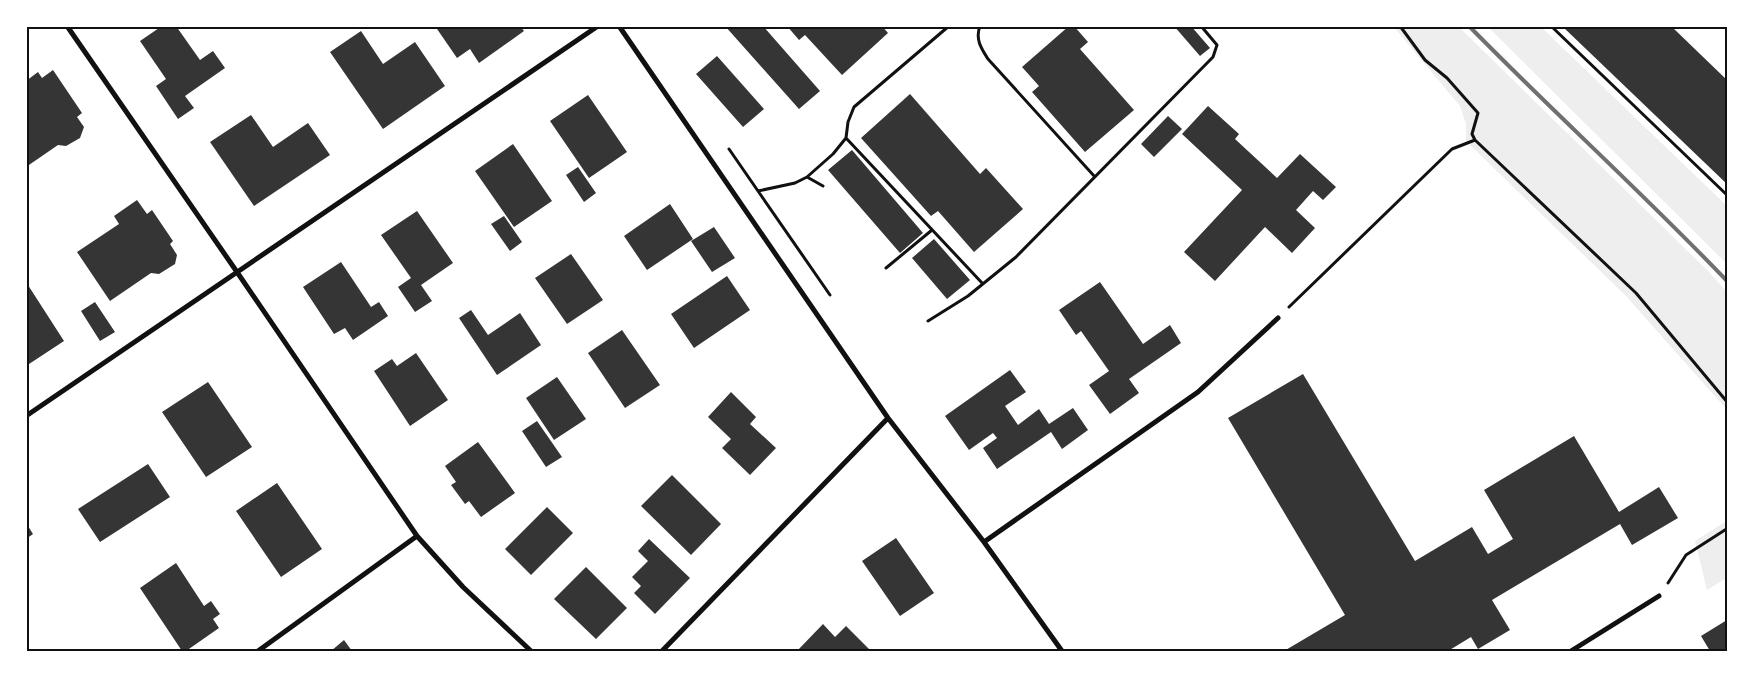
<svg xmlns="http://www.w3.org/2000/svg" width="1754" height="677" viewBox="0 0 1754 677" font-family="'PT Sans',sans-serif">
<rect width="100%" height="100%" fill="#fff"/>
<path fill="#eee" d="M1393,26H1458L1709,272L1728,293V411L1626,296L1466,141V124L1460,106Z
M1487,26H1540L1728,207V265Z
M1728,520V577L1707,590L1695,541Z"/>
<path fill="#353535" d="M162,26H176L200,60L213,51L225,68L185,96L194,108L178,119L156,86L166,79L140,41Z
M435,26H520L524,31L479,63L470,49L457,58Z
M725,26H763L820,91L799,109Z
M787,26H882L888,33L842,75L805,35L799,40Z
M1069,26H1074L1088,42L1080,49L1134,110L1085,152L1032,92L1039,86L1022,67Z
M1174,26H1191L1210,48L1200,56Z
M1562,26H1671L1728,81V185Z
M361,31L383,64L415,42L445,86L383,129L330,52Z
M717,56L764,109L743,127L696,74Z
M53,70L82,113L77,117L84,127L80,138L66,146L58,145L26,167V81L38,72L42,78Z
M910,94L980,174L986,168L1023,209L974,252L938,211L931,216L861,138Z
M588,95L627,152L589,178L550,121Z
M1208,106L1239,134L1235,139L1277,178L1300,154L1336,187L1323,200L1313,191L1296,210L1315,228L1292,253L1265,227L1215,281L1184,252L1242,190L1182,134Z
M251,115L273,147L308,123L330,155L254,206L210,142Z
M1168,116L1182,129L1154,157L1141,144Z
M513,144L552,201L514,227L475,171Z
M852,150L923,233L900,253L828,170Z
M578,167L596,193L584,202L566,175Z
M137,200L147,214L152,210L173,241L170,244L177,255L175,264L159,274L151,273L110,301L77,252L119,224L114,216Z
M670,204L693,239L647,270L624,236Z
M417,211L453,263L421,285L432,301L415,312L398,287L411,278L381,235Z
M504,216L522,242L510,251L491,224Z
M714,227L735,258L712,272L691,241Z
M934,239L970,280L947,299L912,258Z
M571,254L603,300L567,324L535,278Z
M341,262L371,307L379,302L388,316L353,340L345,328L334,334L303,287Z
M727,276L750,310L694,348L671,314Z
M26,282L64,341L26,366Z
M1100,282L1143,344L1170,325L1181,343L1129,379L1139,393L1110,414L1089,385L1109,371L1081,331L1076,335L1059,310Z
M95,302L115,332L100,341L81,311Z
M471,310L488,335L520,313L541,345L497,375L459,318Z
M622,330L660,385L625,408L588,353Z
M416,353L448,400L410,426L374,371L392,359L397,366Z
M1010,370L1026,392L1005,406L1018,425L1039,409L1049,424L1073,408L1088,430L1062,449L1051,432L997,469L983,448L997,438L993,433L969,450L945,416Z
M1303,374L1415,561L1472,527L1488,554L1513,539L1484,490L1574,436L1619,512L1659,487L1678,518L1632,545L1620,524L1492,600L1510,630L1478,649L1471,637L1448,651H1284L1345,615L1228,418Z
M557,377L586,419L554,440L526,398Z
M208,382L252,447L206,477L162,412Z
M731,392L756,417L750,424L776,448L750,475L722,448L731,439L708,417Z
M537,421L562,457L546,467L522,431Z
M478,442L515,493L481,517L469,501L465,504L451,485L456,482L445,466Z
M148,464L170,497L100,542L78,509Z
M672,475L721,524L691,555L641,506Z
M277,483L322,549L281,577L236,511Z
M547,507L573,533L531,575L505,549Z
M26,523L33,534L26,539Z
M896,538L934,593L900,616L862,561Z
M649,539L690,578L655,614L634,593L641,586L632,577L648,561L638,551Z
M176,563L204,606L211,601L220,614L213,619L219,628L186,651H182L140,588Z
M586,567L627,608L596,639L554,599Z
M1727,620L1728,651H1710L1701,636Z
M823,624L835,637L846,626L871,651H797Z
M344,640L352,651H331Z"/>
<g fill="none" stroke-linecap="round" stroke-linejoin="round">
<path stroke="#111" stroke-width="3" d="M980,26C975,39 981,48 988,59L1095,177
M1400,26L1425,60L1447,78L1478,113L1472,134L1475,140L1636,293L1728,403
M1551,26L1728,196
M846,138L983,284
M729,149L758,191L795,183L807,177L833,154L846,138L848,122L854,107L949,26
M807,177L823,186
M758,191L830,295
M886,268L932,230
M1289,307L1452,149L1475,140
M928,321L968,296L1016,257L1213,57L1217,45L1201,26
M1668,583L1686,555L1728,528"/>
<path stroke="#111" stroke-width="5" d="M67,26L237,272L417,536L463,587L531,651
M619,26L888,418L984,542L1062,651
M26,416L598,26
M984,542L1198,392L1278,318
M258,651L417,536
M662,651L888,418
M1571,651L1659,596"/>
<path stroke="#707070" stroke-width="4" d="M1469,26C1554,113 1644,194 1728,282"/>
</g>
<rect width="1754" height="677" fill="none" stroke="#ffffff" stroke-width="55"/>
<rect x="28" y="28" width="1698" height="622" fill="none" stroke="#111" stroke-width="2"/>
</svg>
